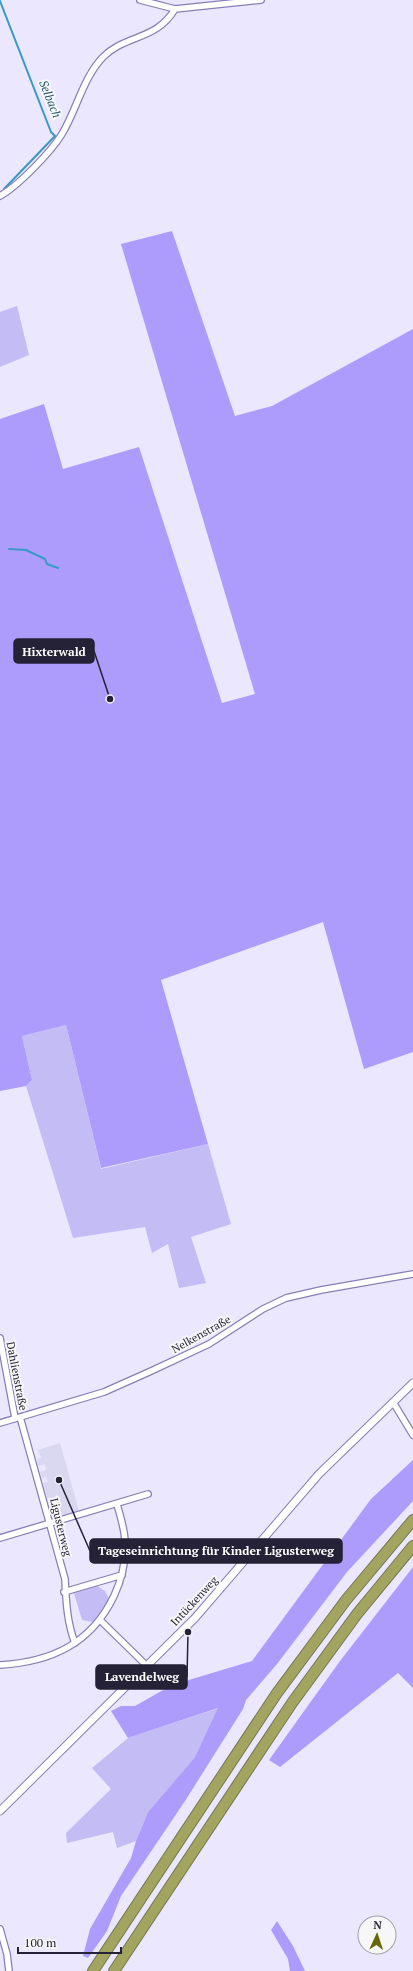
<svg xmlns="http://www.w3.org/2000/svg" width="413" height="1971" viewBox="0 0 413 1971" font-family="'PT Serif',serif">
<rect width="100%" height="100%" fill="#eae7fe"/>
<path fill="#dad7f1" d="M60,1443L79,1511L59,1516L51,1511L43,1483L48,1482L46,1477L42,1478L40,1472L46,1470L45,1464L38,1466L37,1459L41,1458L38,1450Z"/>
<path fill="#c4bcf4" d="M17,306L29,355L0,367V312Z
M66,1025L101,1169L208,1144L231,1224L191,1237L206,1283L179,1288L168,1244L152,1253L145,1227L73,1238L26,1086L32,1080L22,1036Z
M97,1586L105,1591L109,1599L93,1622L82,1620L74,1593Z
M219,1708L195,1757L148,1812L136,1841L117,1848L113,1832L67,1843L66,1833L111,1789L92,1768L128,1738Z"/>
<path fill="#ae9cfd" d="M172,231L235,416L272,406L413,329V1052L364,1069L323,922L161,980L208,1144L101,1168L66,1025L22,1036L32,1080L26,1086L0,1091V419L44,404L63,469L139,447L222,703L255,694L121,244Z
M413,1460V1501L347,1572L277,1664L246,1700L243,1709L185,1801L121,1896L107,1931L88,1958L83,1956L90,1929L131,1858L136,1841L148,1812L195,1757L218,1708L128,1738L111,1711L121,1706H135L172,1685L252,1661L371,1499Z
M413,1567V1688L398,1673L280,1767L269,1760L340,1661Z
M277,1921L293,1946L305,1971H290L288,1959L271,1930Z"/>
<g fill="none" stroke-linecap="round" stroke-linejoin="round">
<path stroke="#379ac6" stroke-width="2" d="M0,1L51,132L55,136L4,189
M9,549L26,550L45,559L47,564L58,568"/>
<defs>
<path id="minor" d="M140,0L175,9L261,0
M0,196C18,186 51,152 62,134C77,109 83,78 103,57C126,34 156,41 175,9
M0,1338L15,1418
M393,1402L413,1435
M20,1417L65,1579C66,1600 67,1623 75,1643
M0,1423L104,1392L149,1372L209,1344L263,1309L286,1298L321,1290L413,1274
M0,1538L148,1494
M64,1592L122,1575
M100,1620L147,1666
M0,1665C51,1662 91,1644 114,1596C122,1579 126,1561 125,1543C125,1529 120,1516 117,1504
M0,1929L7,1954L9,1971"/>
<path id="tertiary" d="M0,1811L195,1618L319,1474L413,1383"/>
<path id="motorway" d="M93,1971L277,1693L346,1600L413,1520
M114,1971L292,1703L357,1614L413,1546"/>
</defs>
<use href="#minor" stroke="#887fb4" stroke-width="8"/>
<use href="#tertiary" stroke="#887fb4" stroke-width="9"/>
<use href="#motorway" stroke="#767752" stroke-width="12"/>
<use href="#minor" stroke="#fff" stroke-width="5.5"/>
<use href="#tertiary" stroke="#fff" stroke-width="7"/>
<use href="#motorway" stroke="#a1a560" stroke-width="10"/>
</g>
<g text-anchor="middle" stroke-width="4" stroke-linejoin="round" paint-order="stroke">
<g font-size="11" fill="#252237" stroke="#f7f7f7">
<text transform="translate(201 1334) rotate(-29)" y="4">Nelkenstraße</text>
<text transform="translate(17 1376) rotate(79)" y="4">Dahlienstraße</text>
<text transform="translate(61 1527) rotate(76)" y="4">Ligusterweg</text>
<text transform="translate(194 1601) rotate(-47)" y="4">Intückenweg</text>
</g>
<g font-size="12" font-style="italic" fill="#265a72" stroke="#f7f7f7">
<text transform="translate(50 99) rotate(68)" y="4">Selbach</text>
</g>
</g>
<path fill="none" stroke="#252237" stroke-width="1.5" d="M110 699L94 651M59 1480L90 1551M188 1632L187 1677"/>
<g fill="#252237" stroke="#f7f7f7" stroke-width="1.5">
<circle cx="110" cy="699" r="4"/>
<circle cx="59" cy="1480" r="4"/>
<circle cx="188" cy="1632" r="4"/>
</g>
<g fill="#252237" stroke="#252237" stroke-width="1.5">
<rect x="14" y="639" width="80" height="24" rx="4"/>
<rect x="90" y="1539" width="252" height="24" rx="4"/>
<rect x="96" y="1665" width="91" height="24" rx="4"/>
</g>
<g font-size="12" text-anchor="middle" font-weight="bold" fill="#fff">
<text x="54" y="656">Hixterwald</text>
<text x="216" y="1555">Tageseinrichtung für Kinder Ligusterweg</text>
<text x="142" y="1681">Lavendelweg</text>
</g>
<g transform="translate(377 1935) rotate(3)"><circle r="19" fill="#f7f7f7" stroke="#a3a2aa"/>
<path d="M0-3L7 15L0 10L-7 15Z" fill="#666806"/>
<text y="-6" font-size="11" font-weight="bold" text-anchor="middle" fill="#252237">N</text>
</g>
<path d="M18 1947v6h103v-6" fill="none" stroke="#252237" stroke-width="2"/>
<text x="24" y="1947" font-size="12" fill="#252237" stroke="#f7f7f7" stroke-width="3" paint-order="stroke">100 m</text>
</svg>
